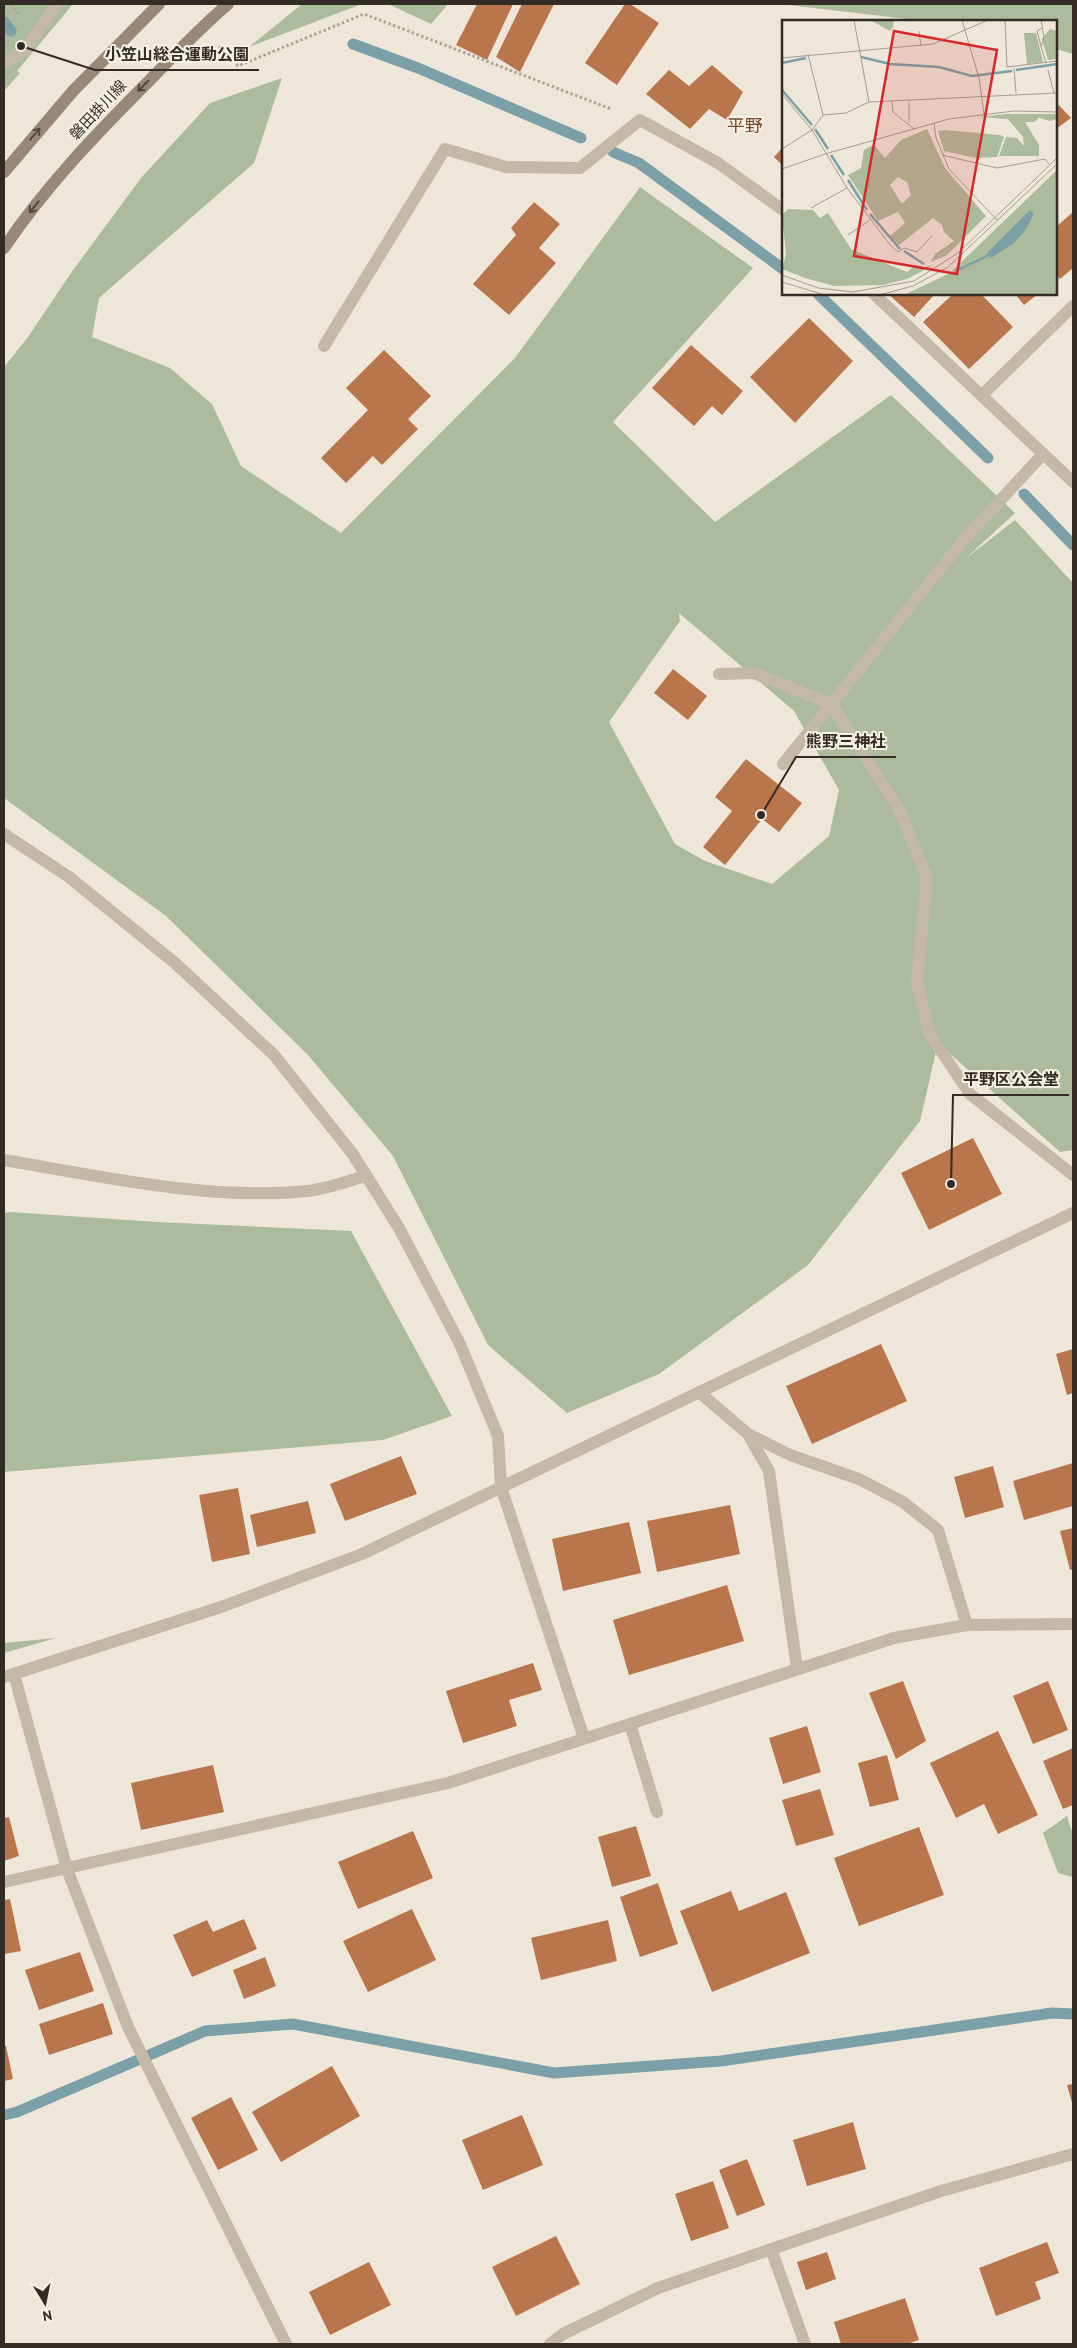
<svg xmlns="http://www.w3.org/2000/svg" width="1077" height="2348" viewBox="0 0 1077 2348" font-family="'PT Sans','Noto Sans JP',sans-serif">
<rect width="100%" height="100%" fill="#eee7d9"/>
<path fill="#acbb9b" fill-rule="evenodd" d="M4,4H73L17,71L20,73L4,91Z
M302,4H362L249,47Z
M388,4H448L431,24Z
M780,4H1073V54L1056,49V21H924Z
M282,78L254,163L99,298L92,337L170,368L212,404L241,466L341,533L515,358L640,187L753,268L613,422L715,522L891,395L1015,513L965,559L1015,520L1073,583V1150L1060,1152L938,1043L920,1121L808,1265L659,1374L567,1413L488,1345L393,1156L308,1055L166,916L4,798V367L28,337L71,273L141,178L210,103ZM679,613L794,711L839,790L829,836L772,884L705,861L675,844L609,722L680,621Z
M10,1212L157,1222L351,1231L452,1416L383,1440L4,1472V1213Z
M56,1638L4,1653V1643Z
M1067,1816L1073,1835V1877L1058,1873L1043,1833Z"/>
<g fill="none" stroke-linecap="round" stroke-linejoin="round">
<path stroke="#7ba0a8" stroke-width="11" d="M4,22L11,31
M353,44L418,68L581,138
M613,152L639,163L783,269
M818,294L988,458
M1024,494L1073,545
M4,2115L17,2112L205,2031L293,2024L554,2073L721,2061L1052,2013L1073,2014"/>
</g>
<path fill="#b9754c" d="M477,4H513L487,60L456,45Z
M522,4H554L520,72L496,57Z
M625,4H630L659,23L617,85L585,63Z
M712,65L743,92L727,120L709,109L690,129L646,94L669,70L689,86Z
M1056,102L1071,118L1056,129Z
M783,147V166L774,157Z
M534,202L560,224L539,248L556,263L509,315L473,284L516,235L511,228Z
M1073,212V268L1060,279L1056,274V227Z
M888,294H935L914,317Z
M953,294H981L1013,327L969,369L923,322Z
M1015,294H1038L1024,305Z
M809,318L853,361L795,423L750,377Z
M691,345L743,391L722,415L712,406L694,426L652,388Z
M384,350L431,396L408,419L418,429L382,465L373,456L346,483L321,458L368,410L346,388Z
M673,669L707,696L688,720L654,693Z
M746,759L802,803L779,832L762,819L725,865L703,847L732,811L715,797Z
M973,1138L1002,1194L929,1230L901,1173Z
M881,1344L907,1401L812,1444L786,1386Z
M1073,1349V1393L1067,1395L1056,1354Z
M401,1456L417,1494L345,1521L330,1484Z
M1073,1463V1506L1024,1520L1013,1481Z
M993,1466L1004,1507L965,1518L954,1477Z
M238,1488L250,1554L212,1562L199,1495Z
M308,1501L316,1533L257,1547L250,1515Z
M730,1505L740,1554L657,1572L647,1521Z
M629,1522L641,1573L563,1591L552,1539Z
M1073,1528V1569L1070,1570L1060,1531Z
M727,1585L744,1641L629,1675L613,1620Z
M533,1663L542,1690L509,1700L517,1726L463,1743L446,1691Z
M903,1681L926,1741L896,1759L869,1693Z
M1048,1681L1068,1730L1033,1744L1013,1696Z
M807,1726L821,1772L783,1784L769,1738Z
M998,1731L1038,1815L998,1834L984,1804L956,1818L930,1763Z
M1073,1748V1805L1063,1809L1043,1761Z
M887,1755L899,1800L870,1807L858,1763Z
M213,1765L224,1812L141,1830L131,1783Z
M820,1789L834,1835L796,1846L782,1800Z
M9,1817L19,1856L4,1861V1818Z
M636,1826L651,1876L612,1887L598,1837Z
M919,1827L944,1895L859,1926L834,1858Z
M413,1831L433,1878L358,1909L338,1862Z
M658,1883L678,1944L640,1957L620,1897Z
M731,1891L739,1911L786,1892L810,1953L712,1992L680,1911Z
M10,1899L21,1951L4,1954V1900Z
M412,1909L436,1960L368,1992L343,1941Z
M244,1919L257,1949L192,1977L173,1935L207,1920L213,1932Z
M608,1920L617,1961L541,1980L531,1938Z
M80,1952L94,1991L39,2010L25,1970Z
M265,1957L276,1986L244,1999L233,1970Z
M103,2003L113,2034L49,2055L39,2024Z
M4,2046H6L13,2079L4,2081Z
M332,2066L360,2116L281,2162L252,2112Z
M1073,2084V2106L1067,2085Z
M231,2097L258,2150L218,2170L191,2118Z
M522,2115L543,2165L483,2190L462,2140Z
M853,2122L866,2169L807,2186L793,2140Z
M747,2159L765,2205L737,2216L719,2170Z
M713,2181L729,2228L691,2241L675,2194Z
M556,2236L580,2284L516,2316L492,2267Z
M1047,2242L1059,2273L1035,2282L1041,2299L996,2316L979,2268Z
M827,2252L836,2279L806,2290L797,2262Z
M369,2262L391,2305L330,2335L309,2292Z
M905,2298L919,2340L907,2344H841L834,2322Z"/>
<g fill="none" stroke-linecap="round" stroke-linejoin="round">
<path stroke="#b0a391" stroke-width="3" stroke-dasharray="2.5 2.5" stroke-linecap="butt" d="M11,4L19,14
M219,46L238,66L364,14L611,109"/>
<path stroke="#c4b8a6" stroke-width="12" d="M719,674L754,673L831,704L899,809L927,878L917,981L929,1033L970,1094L1073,1175
M783,764L961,543L1043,454
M501,1487L584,1738"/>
<path stroke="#c4b8a6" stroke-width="12" d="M4,63L24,51L57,4"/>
<path stroke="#c4b8a6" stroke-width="12" d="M874,294L1073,482
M324,346L445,149L506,167L580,168L640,120L718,163L783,210
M982,395L1073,306
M4,1160C100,1176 209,1201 307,1191C327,1189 347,1181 366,1176
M699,1392L748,1434L790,1455L859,1479L903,1502L938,1530L967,1625
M748,1434L769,1471L797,1668
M14,1674L67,1869L128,2027L286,2344
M630,1724L657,1812
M4,1882L448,1783L894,1638L967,1625L1073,1624
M771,2249L805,2344
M550,2344L563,2334L658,2288L941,2191L1073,2154"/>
<path stroke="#c4b8a6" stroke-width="12" d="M4,834L69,877L175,963L274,1055L352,1153L399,1228L460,1344L498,1436L501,1487
M4,1677L224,1606L362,1554L1073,1213"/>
<path stroke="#988878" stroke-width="12" d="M4,172L73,91L159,4
M4,248C45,187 97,133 149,81C175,54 200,28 228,4"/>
</g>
<defs><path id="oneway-shaft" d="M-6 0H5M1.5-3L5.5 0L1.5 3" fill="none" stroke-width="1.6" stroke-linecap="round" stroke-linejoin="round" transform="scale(1.25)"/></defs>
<g stroke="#51473f">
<use href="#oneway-shaft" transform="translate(143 86) rotate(135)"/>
<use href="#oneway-shaft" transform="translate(35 134) rotate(-49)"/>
<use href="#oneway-shaft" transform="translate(34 207) rotate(130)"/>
</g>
<g text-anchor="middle" stroke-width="4" stroke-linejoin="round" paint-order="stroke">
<g font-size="15" fill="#322b26" stroke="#f6f1e5">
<text transform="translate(98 110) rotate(-47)" y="5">磐田掛川線</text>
</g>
<g font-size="18" fill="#784628" stroke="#f6f1e5">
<text x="745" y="132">平野</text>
</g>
</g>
<g transform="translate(782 20)">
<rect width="275" height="275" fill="#eee7d9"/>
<path d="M88,0H112L111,7L108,11ZM268,9L275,11V39L266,40L260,19ZM242,13H254L261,42L245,44ZM225,94H275V99L268,101L257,98L252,102H243L257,125V136H217L224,117L235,118L242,126L241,117L226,99L197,97ZM145,109L163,148L204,196L165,235L149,242L153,234L172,221L162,212L160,205L151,198L117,225L108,216L123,203L116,192L96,201L66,155L79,148L82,130L89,126H93L103,138L119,120ZM116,157L125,162L129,175L120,184L108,165ZM163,110L218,115L222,117L215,137L194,138L162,131L156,111ZM275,150V275H122L168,253ZM6,189L31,190L38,198L46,193L69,229L125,252L134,245L139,248L152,245L125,259L101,265L52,266L23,258L0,249L4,234L0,195Z" fill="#acbb9b" fill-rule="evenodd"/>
<path d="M248,190L252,194L243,211L231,224L209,238L205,233Z" fill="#7ba0a8"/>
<path fill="none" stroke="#7ba0a8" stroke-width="2.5" d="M79,37L108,44L157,47L190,56L230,51M0,43L24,38M234,50L275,44M0,70L30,105M33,109L46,129M49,135L62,155M66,160L85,190M88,194L118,229M122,231L142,244M174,251L207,235"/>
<path fill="none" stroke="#a39c91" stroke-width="1" d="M72,0L87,82M180,0L197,58L202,94M223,0L225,47L275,41M259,0L262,17L259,27L264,43M137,11L139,26M259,26L255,11L260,8M26,34L41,95M0,38L151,24L206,0M232,48L234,73M266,50L272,73M0,74L30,110L65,168L109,226L116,232L122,228L135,232L150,216M127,81V103M110,82L111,92L132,109M152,103L154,118L167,149L215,200M0,129L30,110L41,95L64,93L87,82L275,73M160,135L215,148L263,139L267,144M0,149L43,134L167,99L232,91L275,92M29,188L65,168M66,215L88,200M0,255L36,268L71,272L132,261L176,233L275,138M0,262L43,275M97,275L131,266L166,247L275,144"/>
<path fill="#d62828" fill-opacity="0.15" stroke="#d62828" stroke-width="2.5" d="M112,11L215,30L175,254L72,236Z"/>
<rect width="275" height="275" fill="none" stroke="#322b26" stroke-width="2.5"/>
</g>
<path fill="none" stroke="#322b26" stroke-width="2" d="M21 46L95 70H259M761 815L796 757H896M951 1184L953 1095H1069"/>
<g fill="#322b26" stroke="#f6f1e5" stroke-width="2">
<circle cx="21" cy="46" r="5"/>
<circle cx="761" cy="815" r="5"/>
<circle cx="951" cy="1184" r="5"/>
</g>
<g font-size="16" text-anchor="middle" font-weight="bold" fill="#322b26" stroke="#f6f1e5" stroke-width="4" stroke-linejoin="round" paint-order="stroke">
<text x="177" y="60">小笠山総合運動公園</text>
<text x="846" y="747">熊野三神社</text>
<text x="1011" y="1085">平野区公会堂</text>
</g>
<rect width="1077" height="2348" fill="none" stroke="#322b26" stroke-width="10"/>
<g transform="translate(45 2303) rotate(170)" stroke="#f6f1e5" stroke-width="4" paint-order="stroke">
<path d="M0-4L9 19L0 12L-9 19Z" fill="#322b26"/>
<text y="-8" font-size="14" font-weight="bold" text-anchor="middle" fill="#322b26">N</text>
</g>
</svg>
